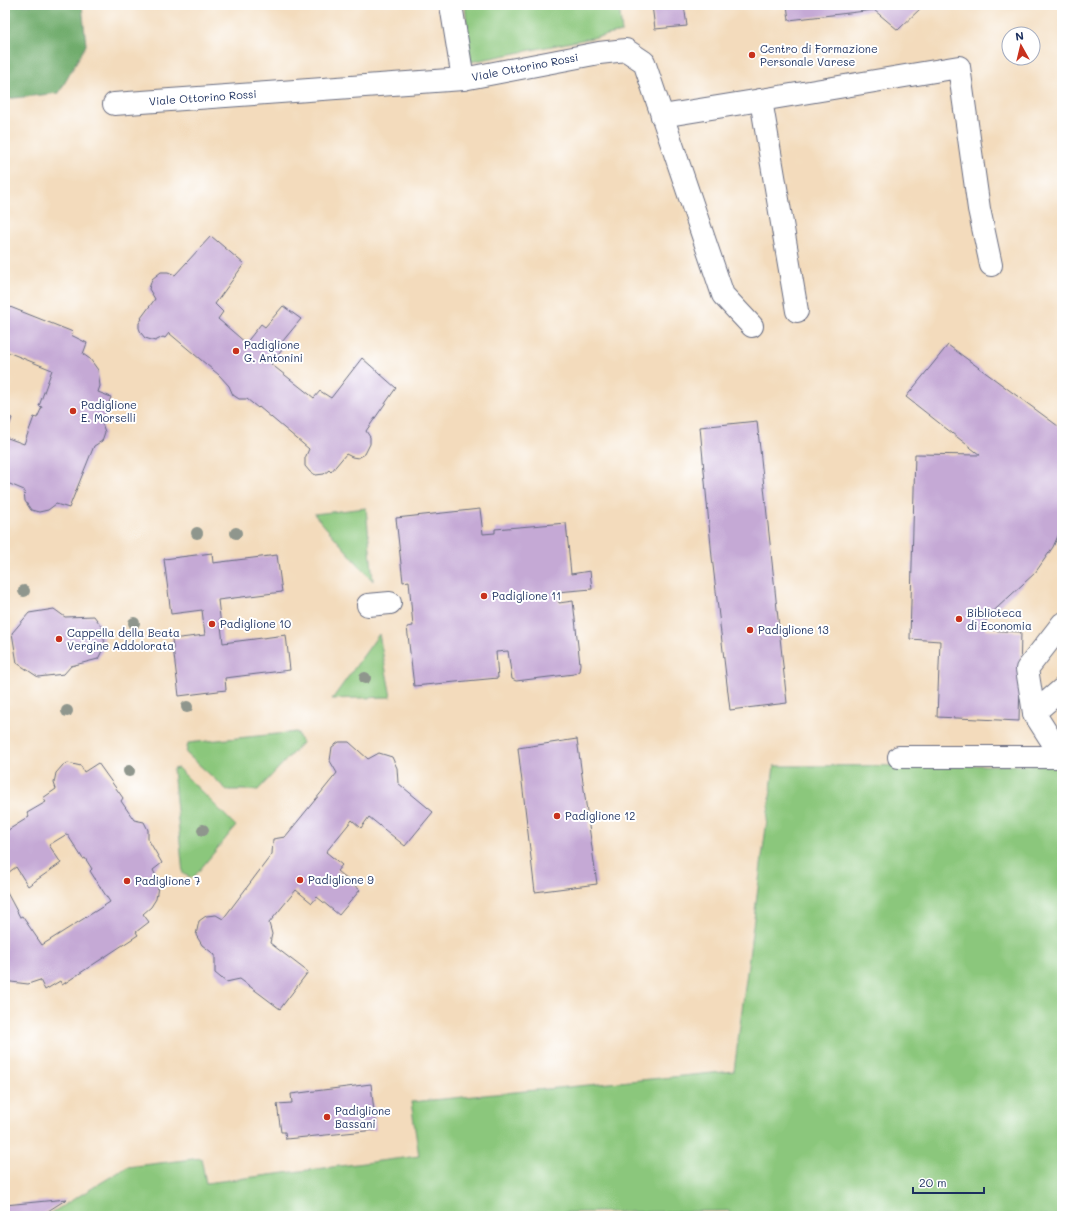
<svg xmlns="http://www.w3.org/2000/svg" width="1067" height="1221" viewBox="0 0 1067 1221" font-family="Mali,sans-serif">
<rect width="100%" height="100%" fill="#fff"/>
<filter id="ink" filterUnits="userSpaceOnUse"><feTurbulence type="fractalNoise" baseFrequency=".025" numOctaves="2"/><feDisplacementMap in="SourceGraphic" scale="8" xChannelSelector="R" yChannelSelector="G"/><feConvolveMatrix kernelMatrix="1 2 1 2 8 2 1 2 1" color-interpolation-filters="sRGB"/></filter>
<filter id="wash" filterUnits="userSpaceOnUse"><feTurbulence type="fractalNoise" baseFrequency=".012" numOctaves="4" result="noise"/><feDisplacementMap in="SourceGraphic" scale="16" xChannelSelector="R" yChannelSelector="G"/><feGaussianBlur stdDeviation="0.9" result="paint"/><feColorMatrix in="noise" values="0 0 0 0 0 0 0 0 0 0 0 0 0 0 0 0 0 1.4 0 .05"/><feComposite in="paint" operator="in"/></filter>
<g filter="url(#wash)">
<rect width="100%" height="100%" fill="#f3dbbc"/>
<path fill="#8bc77c" stroke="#537b6d" d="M465,5H619L622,32L471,62Z
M366,508L373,581L314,514Z
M379,634L391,697L332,699L335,695Z
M297,732L302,743L258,790H227L186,753L188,743Z
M1062,765V1216H731L729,1211L407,1214V1216H46L127,1167L201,1158L206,1183L419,1156L411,1102L734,1071L774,766Z
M178,768L236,826L193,878L183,874L173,769Z"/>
<path fill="#70ac6c" stroke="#466e65" d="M5,5H82L86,45L59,93L5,99Z"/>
<g id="blocks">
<path fill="#c5a9d5" d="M652,5H684L687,26L655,29Z
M787,5H928V6L922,7L898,30L874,10L789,20Z
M211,236L244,264L215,304L223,312L218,319L246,343L261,324L265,327L283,306L301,319L282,342L286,345L271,364L314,398L320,391L331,398L362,358L396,388L366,431L370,437V444L365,454L358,458L352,457L346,454L331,472L329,470L324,474L316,475L310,472L305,466V458L309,449L259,407L258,408L247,399H239L233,395L229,386L219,375L169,333L165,338L163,337L155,341L145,338L141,333L139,328V323L142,319L141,318L155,299L149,289L152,279L161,272H168L175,275Z
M5,305L73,332L71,335L87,343L83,354L90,359L98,370L100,386L98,392L111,397L102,423L105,432L102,441L94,446L69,508L56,504L48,510L39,512L31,510L25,501L24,490L5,482V415L12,418L5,437L24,444L34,417L37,418L42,407L39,406L52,370L5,351Z
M948,345L1062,429V527L1053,547L1035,573L986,618V630L1021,632L1019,721L937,717L940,641L910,639L915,454L980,455L906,397Z
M757,421L787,703L730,710L712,557L700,427Z
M480,509L483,534L495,533V529L566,523L571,574L590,571L592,589L557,592L559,603L573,601L580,664L579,671L574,674L516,681L512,679L508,651L496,652L498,678L414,686L407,627L413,626L409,581L403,582L396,518Z
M212,553L213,563L277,555L282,592L218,600L223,643L286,635L290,670L225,678L226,690L179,696L172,639L205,635L202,610L171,614L164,559Z
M54,609L65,617L94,616L102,627L105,645L98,659L71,666L64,674L38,677L17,663L12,633L29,613Z
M577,739L597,884L535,892L518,748Z
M339,742H349L368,759L379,753L392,757L397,768L398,783L433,812L405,846L369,817L361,828L352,820L326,852L342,865L337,871L360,890L339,915L317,897L312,903L296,890L269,923L272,934L270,943L308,972L280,1009L240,979L226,982L215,973V955L202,945L196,935L199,921L206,916L216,915L223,919L272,854L273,839L285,837L337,773L330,761L332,747Z
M68,763L81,766L84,772L98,763L123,798L121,801L134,820L144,822L148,830V839L162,863L153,870L156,876L158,887L156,899L151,907L143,914L149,922L136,932L138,935L62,985L60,981L45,990L40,980L28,984L11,982L5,979V889L20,917L22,916L42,945L110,902L90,871L92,869L85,858L83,859L67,834L49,845L61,863L28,886L16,867L5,875V832L29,817L27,813L46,802L43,798L56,789L54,783L56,773L63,765Z
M371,1084L376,1130L286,1139L285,1132H281L277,1104L292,1103L291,1094Z
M67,1199L40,1216H5V1205Z"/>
</g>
</g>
<g filter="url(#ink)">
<use href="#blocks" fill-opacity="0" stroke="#676b7f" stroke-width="1"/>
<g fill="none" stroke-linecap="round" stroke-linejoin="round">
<defs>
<g id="minor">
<path d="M451,5L463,79"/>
<path id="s1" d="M114,104L463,79L599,53L626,50L644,62L723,295L752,326"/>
<path d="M662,116L761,100"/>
<path d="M797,311L761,100L959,67L979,209L991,265"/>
<path d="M368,605L390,603"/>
<path d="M1062,624L1027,669L1034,713L1062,757"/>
<path d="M1034,713L1062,689"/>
<path d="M899,757H1062"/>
</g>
</defs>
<use href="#minor" stroke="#676b7f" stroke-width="24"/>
<use href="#minor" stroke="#fff" stroke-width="22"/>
</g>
<g fill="#8f968d">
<circle cx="197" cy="533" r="6"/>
<circle cx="236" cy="533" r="6"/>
<circle cx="24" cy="591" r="6"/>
<circle cx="134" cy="623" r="6"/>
<circle cx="365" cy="678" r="6"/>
<circle cx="187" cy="707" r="6"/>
<circle cx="67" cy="711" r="6"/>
<circle cx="129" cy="771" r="6"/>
<circle cx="203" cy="830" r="6"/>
</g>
</g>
<g fill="#c8321e" stroke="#fff" stroke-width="1.5">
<circle cx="752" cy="55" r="4"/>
<circle cx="236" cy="351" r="4"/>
<circle cx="73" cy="411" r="4"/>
<circle cx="484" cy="596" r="4"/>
<circle cx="959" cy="619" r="4"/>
<circle cx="212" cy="624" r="4"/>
<circle cx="750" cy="630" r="4"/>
<circle cx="59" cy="639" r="4"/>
<circle cx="557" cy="816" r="4"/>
<circle cx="300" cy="880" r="4"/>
<circle cx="127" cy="881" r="4"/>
<circle cx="327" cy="1117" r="4"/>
</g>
<g text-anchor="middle" stroke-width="4" stroke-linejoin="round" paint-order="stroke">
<g font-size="11" fill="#1b2f5e" stroke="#fff" text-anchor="start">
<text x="760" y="53">Centro di Formazione<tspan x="760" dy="13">Personale Varese</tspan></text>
<text x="244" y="349">Padiglione<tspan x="244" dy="13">G. Antonini</tspan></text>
<text x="81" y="409">Padiglione<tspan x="81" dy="13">E. Morselli</tspan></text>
<text x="492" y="600">Padiglione 11</text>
<text x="967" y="617">Biblioteca<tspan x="967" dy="13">di Economia</tspan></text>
<text x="220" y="628">Padiglione 10</text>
<text x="758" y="634">Padiglione 13</text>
<text x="67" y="637">Cappella della Beata<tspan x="67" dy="13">Vergine Addolorata</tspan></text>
<text x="565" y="820">Padiglione 12</text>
<text x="308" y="884">Padiglione 9</text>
<text x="135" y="885">Padiglione 7</text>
<text x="335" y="1115">Padiglione<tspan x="335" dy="13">Bassani</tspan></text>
</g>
<g font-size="11" fill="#1b2f5e" stroke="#fff">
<text dy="4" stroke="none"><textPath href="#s1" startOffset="413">Viale Ottorino Rossi</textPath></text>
<text dy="4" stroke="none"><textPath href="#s1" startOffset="89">Viale Ottorino Rossi</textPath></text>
</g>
</g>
<rect width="1067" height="1221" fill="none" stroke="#fff" stroke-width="20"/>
<g transform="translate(1021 46) rotate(352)"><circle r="19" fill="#ffffff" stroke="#a4acbf"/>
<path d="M0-3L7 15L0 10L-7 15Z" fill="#c8321e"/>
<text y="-6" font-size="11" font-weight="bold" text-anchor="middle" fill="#1b2f5e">N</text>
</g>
<path d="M913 1187v6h71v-6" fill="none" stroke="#1b2f5e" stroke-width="2"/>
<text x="919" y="1187" font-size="12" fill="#1b2f5e" stroke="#ffffff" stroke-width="3" paint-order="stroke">20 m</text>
</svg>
